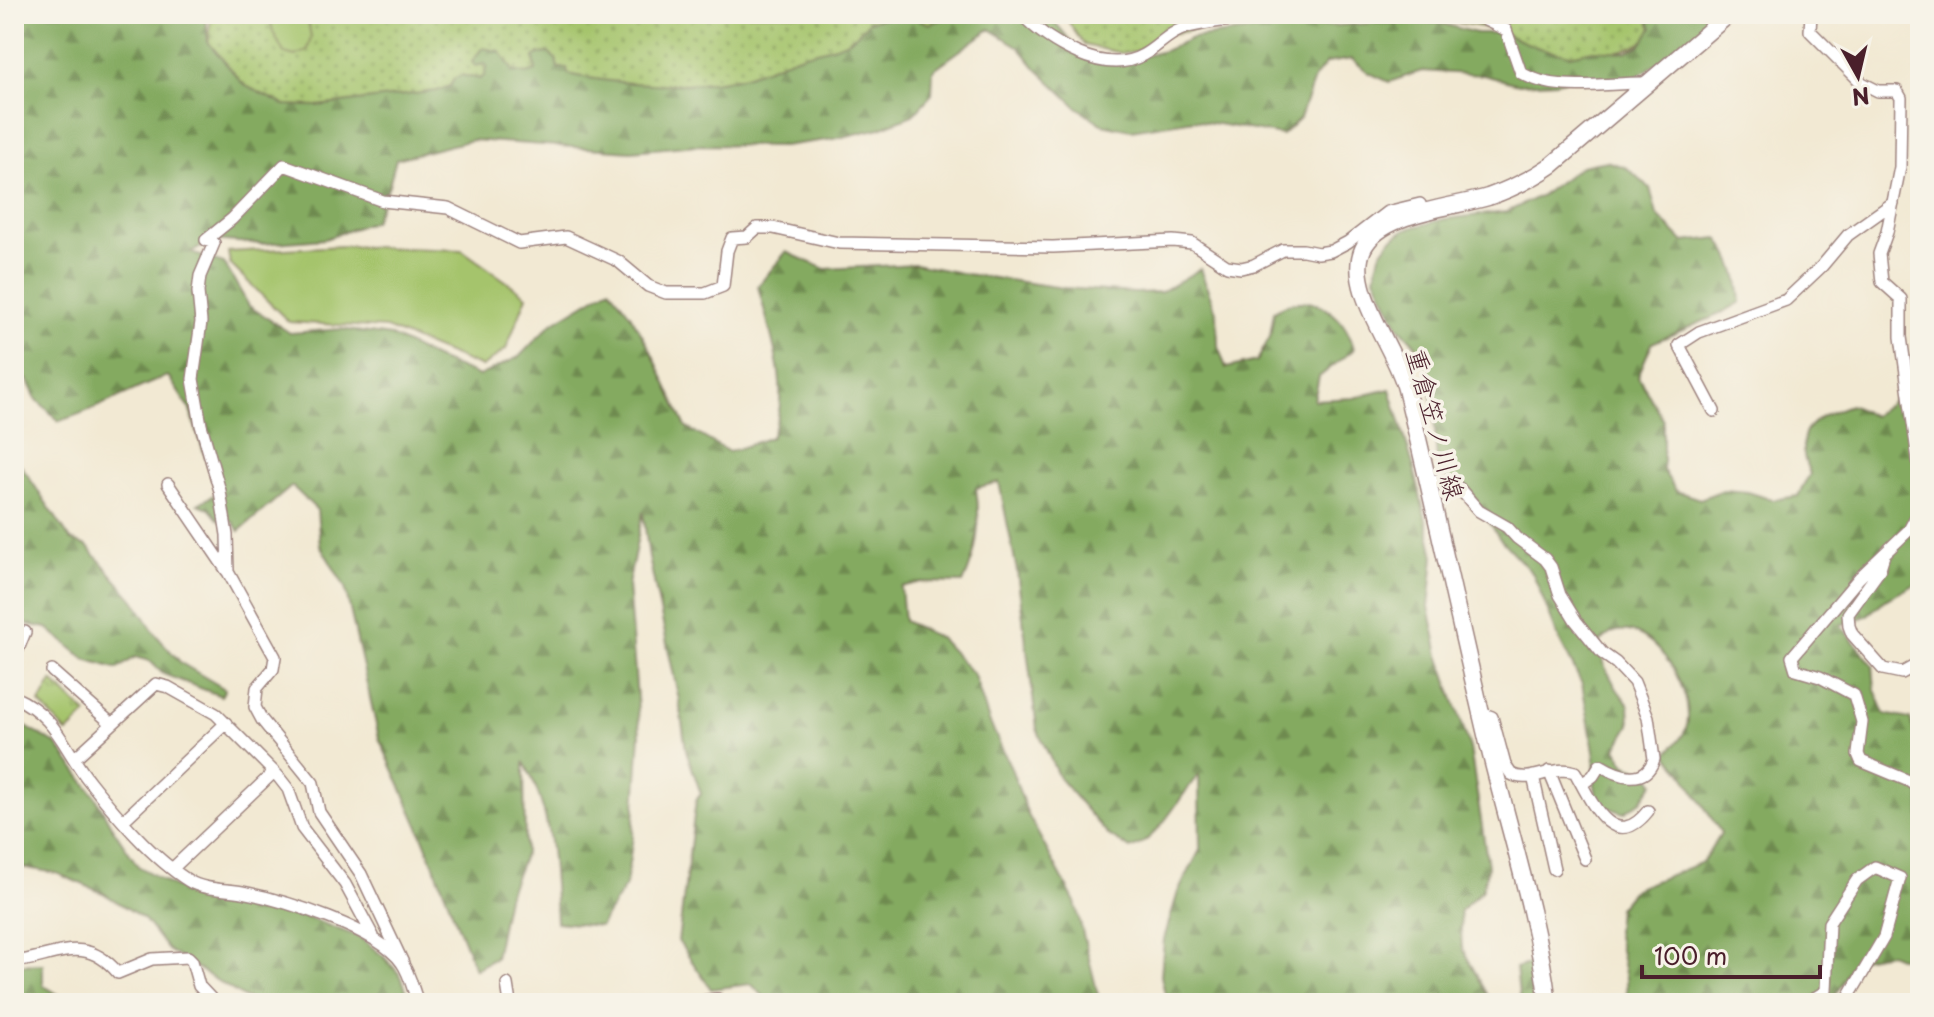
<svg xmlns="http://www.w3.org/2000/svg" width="1934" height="1017" viewBox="0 0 1934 1017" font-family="'Playpen Sans','Klee One',sans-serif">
<defs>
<pattern id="grass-dots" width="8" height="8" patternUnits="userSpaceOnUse" patternTransform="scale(2)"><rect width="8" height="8" fill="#a5c46c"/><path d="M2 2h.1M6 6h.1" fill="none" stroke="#889f59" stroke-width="1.8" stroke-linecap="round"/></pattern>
<pattern id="forest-firs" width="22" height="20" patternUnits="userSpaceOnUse" patternTransform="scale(2)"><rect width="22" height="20" fill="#84aa60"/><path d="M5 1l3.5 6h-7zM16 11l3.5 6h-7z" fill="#6e8a4f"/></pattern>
<pattern id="park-tufts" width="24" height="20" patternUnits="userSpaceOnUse" patternTransform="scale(2)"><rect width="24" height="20" fill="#a5c46c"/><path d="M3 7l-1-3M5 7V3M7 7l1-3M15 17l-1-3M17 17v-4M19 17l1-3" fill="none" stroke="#889f59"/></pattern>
</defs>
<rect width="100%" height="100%" fill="#f7f3e8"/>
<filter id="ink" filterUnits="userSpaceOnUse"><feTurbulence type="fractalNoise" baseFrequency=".0125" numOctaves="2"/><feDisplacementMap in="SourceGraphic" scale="16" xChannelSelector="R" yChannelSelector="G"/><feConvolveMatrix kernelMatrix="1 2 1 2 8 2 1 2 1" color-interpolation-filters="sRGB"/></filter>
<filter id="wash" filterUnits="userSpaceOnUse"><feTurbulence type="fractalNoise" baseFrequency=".006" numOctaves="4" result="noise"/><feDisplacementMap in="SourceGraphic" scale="32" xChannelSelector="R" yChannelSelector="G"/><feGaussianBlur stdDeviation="1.8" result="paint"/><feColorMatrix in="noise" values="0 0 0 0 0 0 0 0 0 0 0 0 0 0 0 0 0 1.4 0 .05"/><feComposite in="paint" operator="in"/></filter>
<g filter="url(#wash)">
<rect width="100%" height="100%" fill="#f2e9d3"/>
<path fill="url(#grass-dots)" stroke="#78724c" stroke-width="2" d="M211,14H958L931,24L898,20L846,48L742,80L292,115L239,83L208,46Z
M1063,14H1361L1273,27L1235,24L1168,34L1137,51L1121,53L1084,45Z
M1376,14H1653L1651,38C1618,56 1575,64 1538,49C1521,42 1505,32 1487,28C1450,20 1414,19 1376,14Z"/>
<path fill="url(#forest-firs)" stroke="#676446" stroke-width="2" d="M14,14H206L208,42L244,85L284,105L317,106L437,91L450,86L454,79L461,75L480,79L484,76L487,66L485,64L475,66L472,62L482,48L500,51L513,71L527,74L536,71L534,58L539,54L548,53L556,59L558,68H567L568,74C617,85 692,89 741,77C763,71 783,61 805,54C834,46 849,47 869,21L906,14L929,24L958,14H1048L1074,45L1096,57L1131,59L1164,51L1192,38L1238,32L1374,23H1440L1476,33H1502L1539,48L1570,55L1593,50L1626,52L1641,45L1652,28L1646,14H1718L1706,33L1626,83L1582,76L1556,82L1518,84L1483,75L1422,71L1389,82L1369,73L1352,59L1327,63L1315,76L1300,118L1282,135L1194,120L1131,130L1102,124L1077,107L1037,69L1019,47L990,29L933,70L932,94L913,115L880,128L834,139L783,146L697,145L631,151L472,140L396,159L389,185L374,221L325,239L262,244L213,240L191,253L224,263L249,306L290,333L341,329L391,336L435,358L479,376L519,357L551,324L610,288L630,314L650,349L686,427L729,452L771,437C794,392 769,332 758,286L786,252L825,269L915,264L966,274L1064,288L1135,293L1161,292L1200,269L1217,314L1218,345L1226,368L1257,361L1270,337L1274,311C1308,288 1345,311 1354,349L1319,377L1314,400L1353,398L1390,389L1414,468L1434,556L1429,607L1439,655L1470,748L1488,866L1482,890L1460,911L1462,948L1492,1003H1167L1161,976L1164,939L1178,892L1200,850L1199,775C1179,795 1160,840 1130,849L1107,834L1059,778L1037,729L1017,571L999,482L976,488C981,523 978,551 963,583L921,582L901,587L904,621L940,638L974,675L989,721L1011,768L1028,815L1075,902L1100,1003H771L751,984L711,989L678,941L696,800L701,794L686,750L679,700L649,558L643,512L628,585L640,735L633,836L626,885L600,926L556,922C553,863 553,815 524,762L525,853L507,897L495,958L475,969L418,825L379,738L345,587L320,545L317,510L292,486L239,531L233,522L218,519L209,508L198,504L217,493L190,410L168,376C130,390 97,410 59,421L36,399L27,379L14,384Z
M1606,161L1627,168L1650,188L1657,215L1684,242L1718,238C1733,259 1739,276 1741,302L1720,314L1652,343L1638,376L1663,420V470L1676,491L1700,499L1723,490L1748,492L1773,500L1798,496L1810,474C1791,430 1811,419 1850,405L1873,416C1899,398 1911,386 1917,354L1920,353V582L1885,600L1866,616L1840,625L1873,665L1875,690L1885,714L1910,719L1920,748V957H1898L1889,953L1855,959L1831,1003H1627L1626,978L1616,931L1618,908L1634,889L1703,862L1721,833L1682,772L1667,754C1673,747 1683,737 1686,729C1698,696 1654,619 1614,632C1609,633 1603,640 1599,643L1605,667L1617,689L1629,705L1630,725L1616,748L1626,765L1647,772L1654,783L1641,801L1624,813L1598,804L1594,780L1595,756L1582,684L1560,641L1533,574L1499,538L1472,493L1450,482L1437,461L1434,414L1427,365L1415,344L1399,327L1375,277L1380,254L1391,239L1406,229L1445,219L1507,212L1542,195L1581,166Z
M14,455L71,540L87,546L134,600L156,635L181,663L225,689L221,696L163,674L150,661L135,657L118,669L85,659L47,628L14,622Z
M14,720L56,744L95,796L110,824L138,866L174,887L287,910L359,937L383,956L401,976L411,1003H264L245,998L168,950L144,919L103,893L56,873L14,866Z
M1535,962L1545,1003H1520L1516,968Z
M43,964V985L72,1003H14L17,983L14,981V965Z"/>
<path fill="url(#park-tufts)" stroke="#78724c" stroke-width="2" d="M52,681L87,714L67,733L40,703Z"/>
<path fill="#a5c46c" stroke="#78724c" stroke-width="2" d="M269,14H307L311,38L307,51L295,56L284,53L273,32Z
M342,246L462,250L527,296L506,349L482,367L386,328L289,322L230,264L228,252Z"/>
</g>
<g filter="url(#ink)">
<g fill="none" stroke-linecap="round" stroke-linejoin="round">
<defs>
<path id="street" d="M1021,14C1048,42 1104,77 1143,55C1158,47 1168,33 1185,28C1216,19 1252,19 1284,14
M1452,14L1475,15L1506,30L1521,73C1557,94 1607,82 1648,83
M1811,14L1810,31L1862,83L1878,91H1897L1901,98L1900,167L1887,232L1879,254L1882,282L1901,299V337L1920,474
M1714,411L1679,345L1699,332L1786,300L1822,266L1848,235L1893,203
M1427,480L1448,483L1459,488L1479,511L1507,527L1517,538L1545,559L1551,567L1560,595L1576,621L1602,653L1616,663L1634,682L1648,717L1654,759C1645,786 1618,776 1600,765L1593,776L1582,784
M168,484L227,571
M1920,509L1909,530L1859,578L1792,657L1796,670L1820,677L1854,695L1862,722L1858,754L1861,761L1909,781L1920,789
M1884,555L1879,571L1848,614L1849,626L1852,634L1883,669L1902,673L1920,663
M14,659L25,632
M52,671L112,724
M14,697C57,716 63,748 90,782C117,816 152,858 189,881C203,890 226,889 242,892C283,900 379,929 402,963C410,974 413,990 418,1003
M1481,713L1492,717L1505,765L1511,774C1531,785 1553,764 1575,772C1590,799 1613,855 1648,811
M75,758L156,684L168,687L216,714L277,775L288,789L302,828L345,884L373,936
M1549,771L1585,859
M1533,776L1554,869
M124,820L226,723
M172,869L274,772
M14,962C56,957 84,933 118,973L152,959L188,957L192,961L199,986L215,1003
M403,963L361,874L319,812L313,783L262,720L255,707L257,688L273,669L275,657L228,572L227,535L220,491L201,425L193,379L201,322L198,292L200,276L214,243L206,240L232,219L284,165L383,201L448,208L519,243L566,237L618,261L648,286L666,293H705L723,286L727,251L732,238L747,237L757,228H773L839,243L1053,247L1173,241L1192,243L1227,266L1241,268L1254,265L1283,250H1303L1318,253L1331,251L1348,242L1387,212L1420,204L1423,213
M507,984L510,1003
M689,1003L717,999L726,1003
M1807,1003L1826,991L1829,923L1857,880L1875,867L1900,878L1884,937L1845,1003"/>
<path id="secondary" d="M1548,1003C1537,915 1509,830 1488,743C1460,626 1435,507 1406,389C1396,349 1345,288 1363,249C1380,212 1452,208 1488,197C1511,189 1532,179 1552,165L1729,14"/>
</defs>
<use href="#street" stroke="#9e847f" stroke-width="14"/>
<use href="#secondary" stroke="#9e847f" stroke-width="19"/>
<use href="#street" stroke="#fff" stroke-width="11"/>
<use href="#secondary" stroke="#fff" stroke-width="16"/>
</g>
</g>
<g text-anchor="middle" stroke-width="7" stroke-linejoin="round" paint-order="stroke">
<g font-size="26" fill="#4a1f2b" stroke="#f7f3e8">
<text transform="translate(1435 424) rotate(75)" y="9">重倉笠ノ川線</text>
</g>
</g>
<rect width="1934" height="1017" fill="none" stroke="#f7f3e8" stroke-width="48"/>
<g transform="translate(1858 76) rotate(172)" stroke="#f7f3e8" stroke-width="6" paint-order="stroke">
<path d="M0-6L14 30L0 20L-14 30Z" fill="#4a1f2b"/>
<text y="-12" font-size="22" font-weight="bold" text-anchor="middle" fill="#4a1f2b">N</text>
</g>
<path d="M1642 965v12h178v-12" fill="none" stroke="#4a1f2b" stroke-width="4"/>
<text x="1654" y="965" font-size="24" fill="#4a1f2b" stroke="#f7f3e8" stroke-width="6" paint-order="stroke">100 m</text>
</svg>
